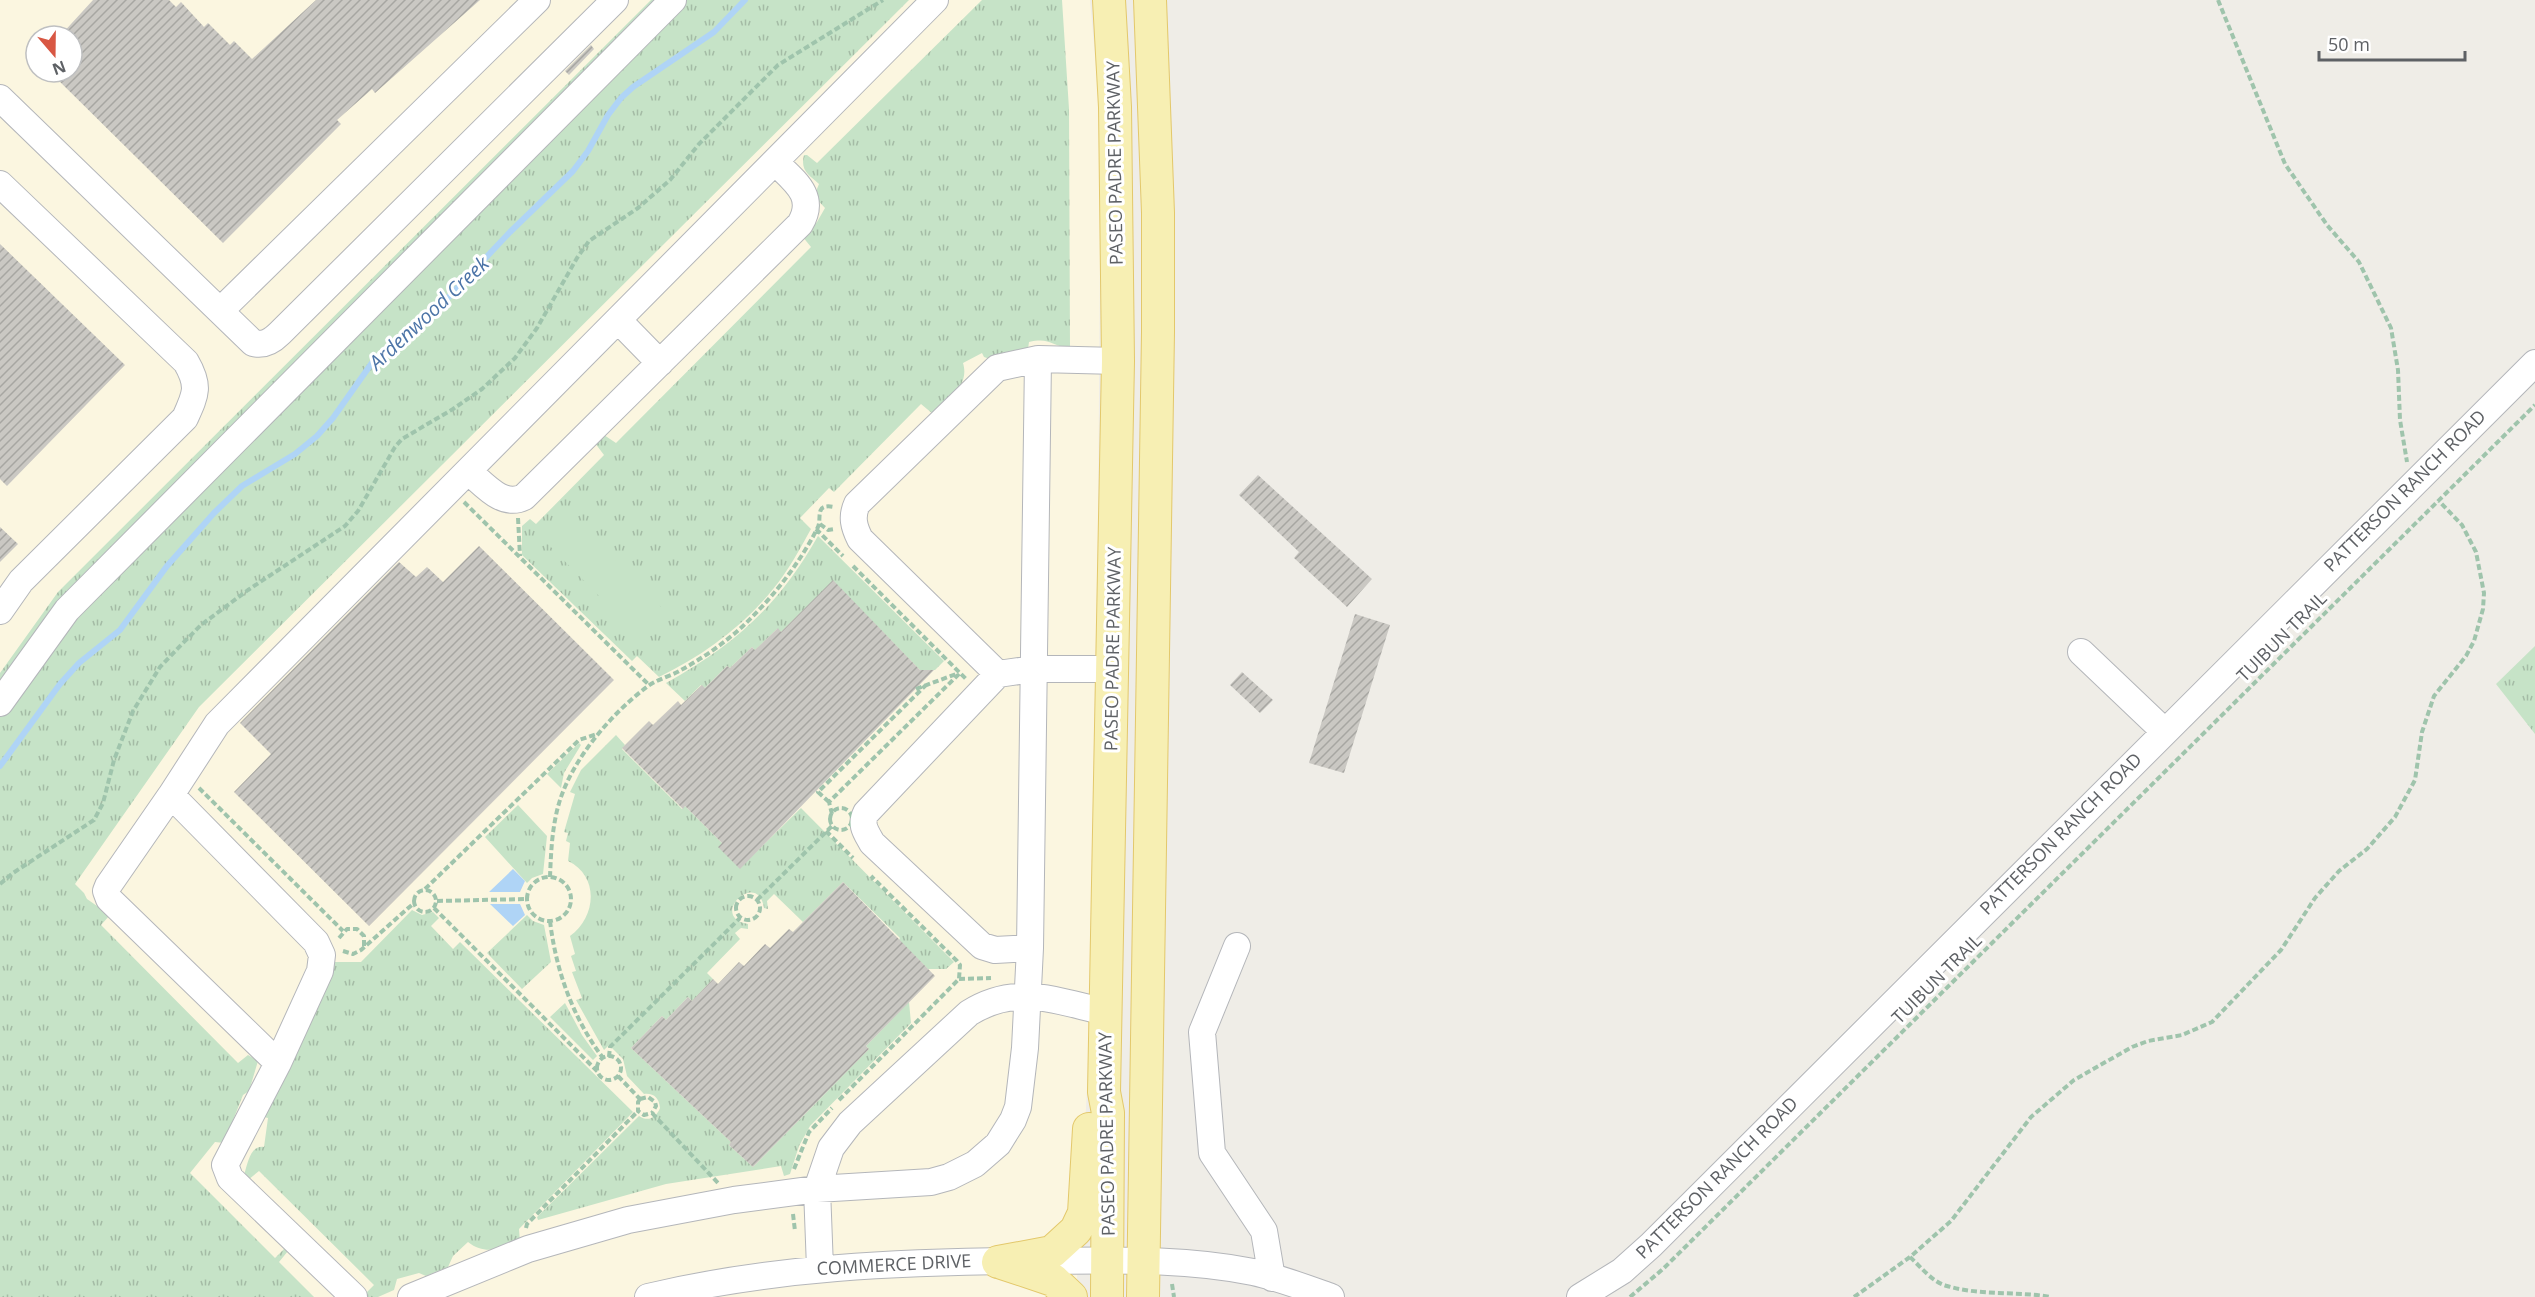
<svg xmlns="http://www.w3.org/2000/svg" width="2535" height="1297" viewBox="0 0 2535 1297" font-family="'Open Sans',sans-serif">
<defs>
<pattern id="grass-tufts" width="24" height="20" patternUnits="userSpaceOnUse" patternTransform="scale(1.5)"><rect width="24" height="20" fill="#c6e3c7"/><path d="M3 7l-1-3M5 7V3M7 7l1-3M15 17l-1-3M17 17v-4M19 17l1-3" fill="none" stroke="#a4bba5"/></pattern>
<pattern id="building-hatch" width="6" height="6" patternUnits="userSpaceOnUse" patternTransform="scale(1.5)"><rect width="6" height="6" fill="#cac8c3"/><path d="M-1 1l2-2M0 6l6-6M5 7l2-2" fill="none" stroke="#a7a6a2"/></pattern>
</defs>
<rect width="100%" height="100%" fill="#efede7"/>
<path fill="#fbf6e0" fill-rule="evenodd" d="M0,0H1090L1101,122L1096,802L1090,1032L1076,1297H0ZM36,36H72V72H36Z"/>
<path fill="url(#grass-tufts)" d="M651,0H909L199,707L75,884L84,893L87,899L110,915L101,925L238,1063L248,1055L258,1061L249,1091L243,1095L224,1143L215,1142L190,1173L275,1258L285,1248L288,1251L279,1262L314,1297H0V673L58,592Z
M982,0H1062L1069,109L1070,348C1051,346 1050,337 1029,342L1028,349L990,359L984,357L982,353L963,363C970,386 948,399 933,414L921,404L834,492L829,488L800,518L811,529C802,545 793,562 783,576C752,620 707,654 659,677L637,656L632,661L522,555V526L530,519L536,524L604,455L595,443L604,435L616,443L811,247L802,236L817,222L825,208L814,196L819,184C809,175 800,171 804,155H807L817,163Z
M818,536L944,661L935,670H920L833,581L781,632L777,629L755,650L752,647L730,668L727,666L705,688L701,685L685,701L666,683C735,645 779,605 818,536Z
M2535,646V734L2496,684Z
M616,735L625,745L622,749L682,809L685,806L722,843L740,868L801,808L954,962L946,969H928L899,940L900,938L843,882L803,922L774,894L767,901L768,909L764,908C758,868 707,917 748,924V929L741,928L735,933L740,939L707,973L713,979L692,1001L688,997L666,1020L662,1016L631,1048L731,1142L729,1145L753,1167L869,1049L866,1046L909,1002L911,1023L810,1126L799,1146L790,1174L784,1176L781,1166L666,1184L538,1220L537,1217L639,1116C648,1122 656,1118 660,1108C659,1098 654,1093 644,1094L627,1076L623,1059L609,1045L604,1050L576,1000L582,998L572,972L576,971L571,956L575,954L570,936C596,918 600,876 568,861L570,843L566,841L568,833L564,832L575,794L570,792L581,770Z
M579,743L581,745L564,773L561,788L547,774Z
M518,805L547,836L543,874L532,878L527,883L485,837Z
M412,910L422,915L433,912L439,918L431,926L453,949L460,942L633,1112L519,1229L520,1242C501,1248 486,1256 468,1242L453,1256L448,1267L426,1276L419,1273L397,1279L394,1290L378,1297H366L365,1294L374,1285L259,1171L248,1180L244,1175C248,1163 250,1145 264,1147L268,1118L264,1117L274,1088L281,1085L331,962H361Z
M527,915L533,921L544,925L551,962L522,989L487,953Z
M565,1003L582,1035L597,1056L593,1060L550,1017Z"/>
<path fill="#c6e3c7" d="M570,514L616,561L589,586L544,540Z
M622,566L666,612L640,638L595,592Z"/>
<path fill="#afd4f6" d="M513,869L525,881L520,892H489Z
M490,904H520L525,915L513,926Z"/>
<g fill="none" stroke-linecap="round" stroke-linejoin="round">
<path stroke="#afd4f6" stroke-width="6" d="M0,766L60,684L79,663L120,630L167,566L214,513L242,486L295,454L317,436L333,418L374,360L428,319L510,232L573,171L588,151L608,115L621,98L633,87L714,32L745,0"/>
</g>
<path fill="url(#building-hatch)" d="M93,0H169L176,7L181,2L204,27L208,23L230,45L234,41L252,59L316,0H480L375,93L372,89L337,120L341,124L223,243L50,72H72V36H60Z
M591,45L594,49L569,75L565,71Z
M0,244L125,365L7,486L0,479Z
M1258,475L1372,579L1347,607L1294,558L1299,552L1239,495Z
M0,527L18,544L0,562Z
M479,546L614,680L369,926L234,792L271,754L240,723L399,562L416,577L427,567L443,582Z
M833,580L920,670H934L740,869L718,847L722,843L685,806L683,809L622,748L649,721L653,725L678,701L681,705L702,685L705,688L727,666L730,668L752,647L755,650L778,628L781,632Z
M1355,614L1390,625L1344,773L1309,763Z
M1242,672L1273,700L1260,713L1230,685Z
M843,882L935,976L866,1046L869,1049L753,1167L729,1145L731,1142L631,1048L662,1016L666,1020L688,997L692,1001L713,979L718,984L739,962L744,966L765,944L770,948L789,929L793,932Z"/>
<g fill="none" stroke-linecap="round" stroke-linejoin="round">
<defs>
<path id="minor" d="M0,98L253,343C264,346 272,341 280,333L615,0
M0,184L186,362C200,386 196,394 185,418L21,581L0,611
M220,311L537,0
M618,320L660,363
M468,471C484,484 502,508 524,497L800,224C817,196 794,181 775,162
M2081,652L2164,731
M998,674L860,539C854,527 851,517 857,504L997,368L1038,359L1118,361
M0,703L67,610L673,0
M171,795L108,886L106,891L109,899L278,1063
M1237,946L1202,1032L1212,1153L1264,1231L1272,1278
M1030,948L995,950L982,946L872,843C866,832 860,825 866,813L998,674L1034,669H1114
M820,1268L817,1189L831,1148L850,1123L969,1013C1017,983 1056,1001 1106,1012
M354,1297L230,1178L225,1165L278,1063L320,971L322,955L316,942L171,795L217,724L935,0
M411,1297L528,1249L628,1220L734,1200L817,1189L931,1182L949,1177L975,1164L998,1144L1013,1120L1018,1107L1025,1048L1030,948L1038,359
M648,1297C774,1267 898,1262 1027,1261C1102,1261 1179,1257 1253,1272C1280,1278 1306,1288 1331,1297
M1580,1297L1622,1271L1651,1245L2535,363"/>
<path id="major" d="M998,1262L1052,1252L1076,1230L1084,1213L1089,1129
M1002,1263L1053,1280L1071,1297
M1107,1297L1108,1113L1104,1092L1118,361L1115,107L1109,0
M1143,1297L1158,332V213L1150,0"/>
</defs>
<use href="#minor" stroke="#b4b6ba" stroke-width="28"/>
<use href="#major" stroke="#e3c86b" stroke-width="34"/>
<path stroke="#9fc4ac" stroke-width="4" stroke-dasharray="6 3" stroke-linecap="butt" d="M2218,0L2285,164L2327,225L2359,262L2391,328L2398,370L2400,420L2407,462
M464,502L649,685
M518,518L520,556
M820,524L828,530L835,529
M816,529L843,556
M853,566L966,679
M916,689L956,674
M199,788L343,931
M829,802L818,792L926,685
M830 819a11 11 0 1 1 22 0a11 11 0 1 1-22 0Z
M832,814L829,802L960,673
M826,831L853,858
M550,877C551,852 552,825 560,800C574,757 612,713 648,686C658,679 671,676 681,670C703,658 726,642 744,625C774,596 800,563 818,527C822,518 814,503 834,507
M527 899a22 22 0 1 1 44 0a22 22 0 1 1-44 0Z
M0,884L13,873L94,820L103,803L114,760L133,711L160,667L181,645L201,625L248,590L345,526L358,511L395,447L402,439L453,409L482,389L515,358L537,328L577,258L589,241L638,208L670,180L699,144L778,65L883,0
M425,889L579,740L597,734
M414 901a11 11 0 1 1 22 0a11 11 0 1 1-22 0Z
M736 908a12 12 0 1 1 24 0a12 12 0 1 1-24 0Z
M757,900L832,826
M437,901L527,899
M434,908L598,1072
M550,921C556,971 573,1018 603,1058
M339,938L347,929H357L364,936V946
M343,951L353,954L361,950L414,903
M959,979L991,978
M597 1068a12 12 0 1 1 24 0a12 12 0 1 1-24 0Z
M609,1057L610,1047L740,918
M618,1076L640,1099
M640,1099L648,1097L655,1102L656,1106L652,1113
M640,1099L638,1102V1111L644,1115L652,1113
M839,1100L959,979L960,965L957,961L871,876
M652,1113L718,1183
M794,1169L809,1132L832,1108
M793,1214L795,1231
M526,1228L527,1224L638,1111
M1910,1257C1921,1267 1932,1282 1947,1286C1981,1296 2017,1291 2051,1297
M1172,1284L1174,1297
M1630,1297L1663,1269L2535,405
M1854,1297L1910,1257L1951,1221L2031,1117L2074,1080L2132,1047L2148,1041L2182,1035L2212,1022L2281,950L2315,898L2339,871L2367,849L2395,817L2415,780L2422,732L2434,696L2466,656L2474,641L2483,609L2484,593L2476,552L2462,525L2439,501"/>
<use href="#minor" stroke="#fff" stroke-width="26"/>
<use href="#major" stroke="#f7efb3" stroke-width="32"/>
</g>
<g text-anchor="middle" stroke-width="6" stroke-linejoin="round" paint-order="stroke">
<g font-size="18" fill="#5e6165" stroke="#fff">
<text transform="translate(1115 163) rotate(-91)" y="6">PASEO PADRE PARKWAY</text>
<text transform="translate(2405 491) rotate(-45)" y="6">PATTERSON RANCH ROAD</text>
<text transform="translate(2282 637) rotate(-45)" y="6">TUIBUN TRAIL</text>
<text transform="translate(1113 649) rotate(-89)" y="6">PASEO PADRE PARKWAY</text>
<text transform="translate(2061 834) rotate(-45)" y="6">PATTERSON RANCH ROAD</text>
<text transform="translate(1937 979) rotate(-45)" y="6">TUIBUN TRAIL</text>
<text transform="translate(1107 1134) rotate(-91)" y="6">PASEO PADRE PARKWAY</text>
<text transform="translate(1717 1178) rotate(-45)" y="6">PATTERSON RANCH ROAD</text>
<text transform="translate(894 1265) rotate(-3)" y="6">COMMERCE DRIVE</text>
</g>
<g font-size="20" font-style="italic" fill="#4c74a7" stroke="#fff">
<text transform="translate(429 313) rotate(-43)" y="7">Ardenwood Creek</text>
</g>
</g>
<g transform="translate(54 54) rotate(160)"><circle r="28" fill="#ffffff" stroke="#bfc0c1" stroke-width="1.5"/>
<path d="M0-4.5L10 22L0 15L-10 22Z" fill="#d85743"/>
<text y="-9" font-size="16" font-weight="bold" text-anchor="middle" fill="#5e6165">N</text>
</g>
<path d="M2319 51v9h146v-9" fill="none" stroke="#5e6165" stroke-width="3"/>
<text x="2328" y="51" font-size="18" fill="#5e6165" stroke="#ffffff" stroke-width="4.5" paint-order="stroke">50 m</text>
</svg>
